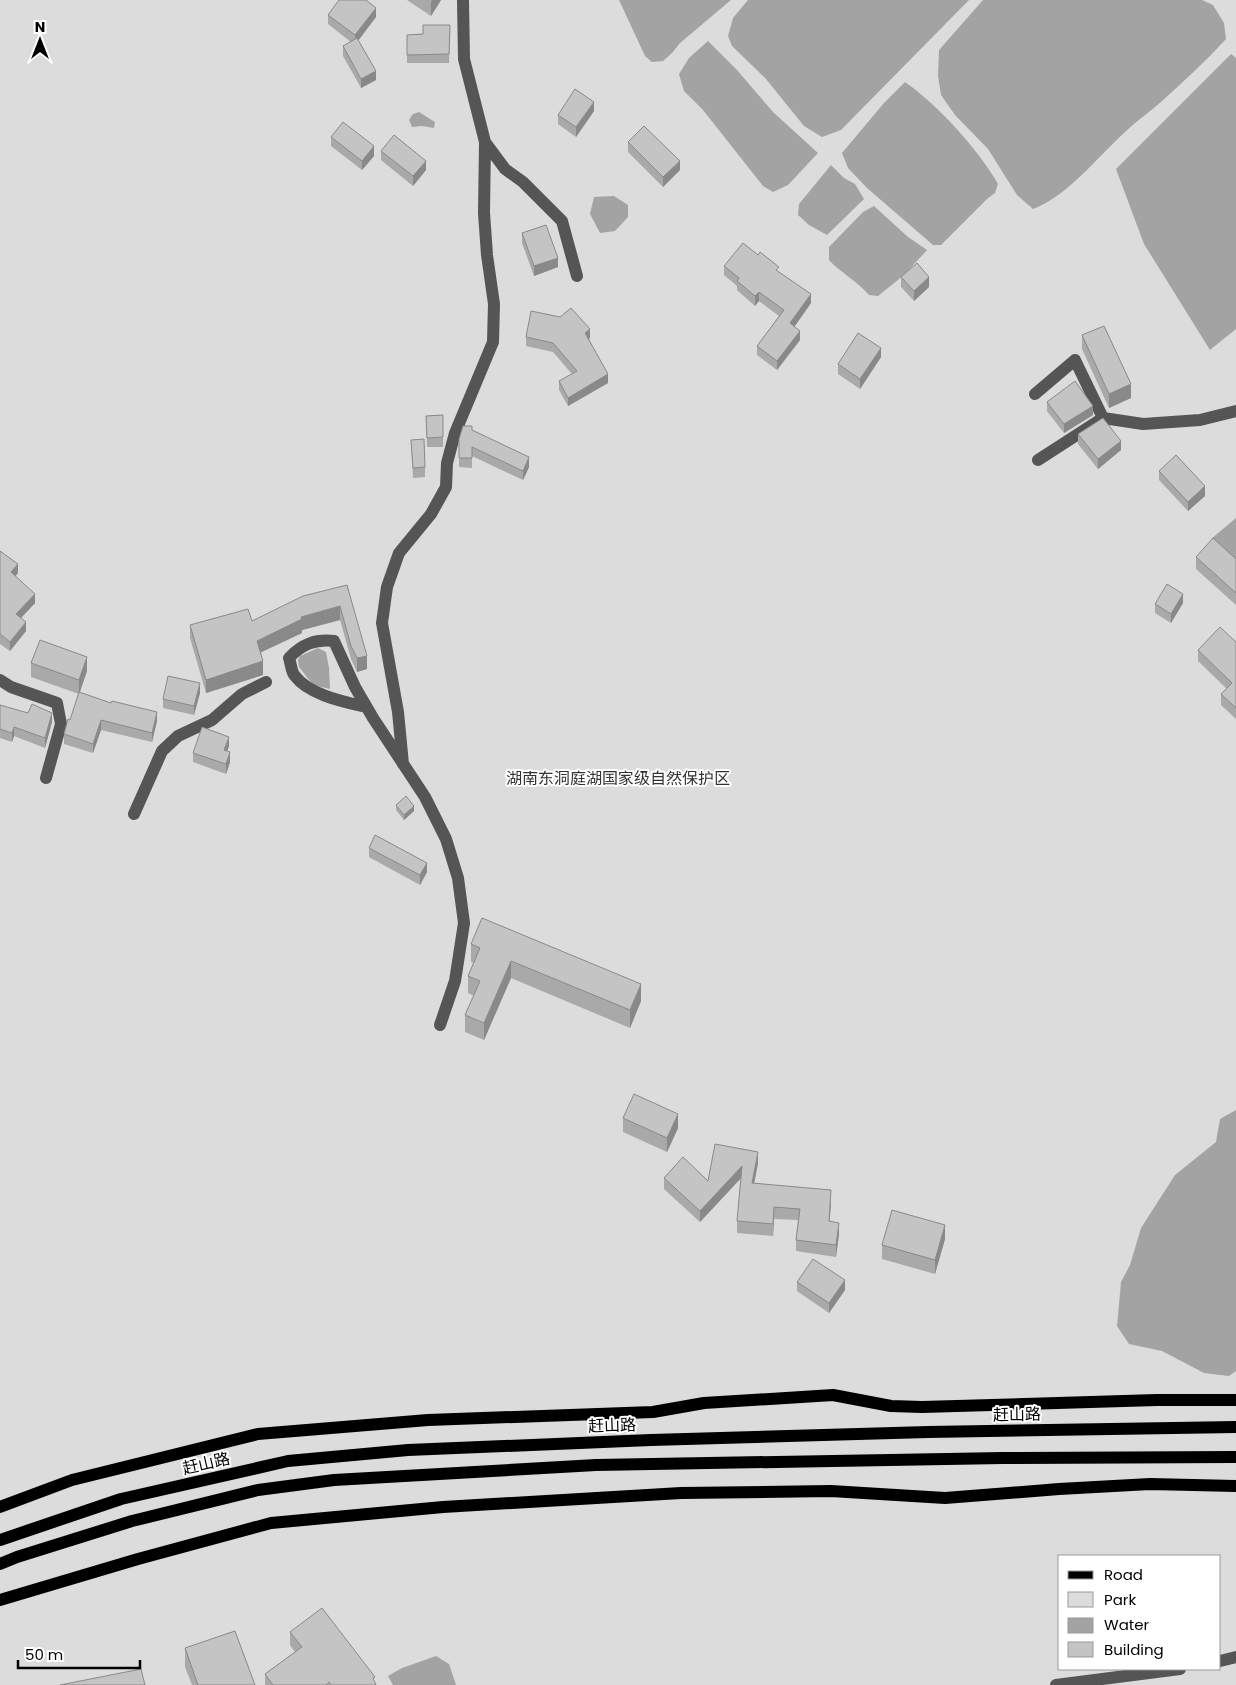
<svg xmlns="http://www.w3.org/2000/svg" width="1236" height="1685" viewBox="0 0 1236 1685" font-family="Poppins,'Noto Sans SC',sans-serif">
<rect width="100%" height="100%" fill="#fff"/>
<path fill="#dcdcdc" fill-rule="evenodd" d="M0,0H1236V1685H0ZM1060,1556H1220V1669H1060Z"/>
<path fill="#a3a3a3" d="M619,0H731L680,43L672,53L663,61L652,62L645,56Z
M748,0H969L841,130L822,137L804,126L766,79L732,46L728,36L733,18Z
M983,0H1202L1213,5L1224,23L1226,39C1206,61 1184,81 1162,101C1150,112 1136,121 1124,133C1099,156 1065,198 1033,209L1017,195L988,149L955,115L941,95L938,76L939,50Z
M708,41L737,70L773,112L818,153L788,185L773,192L763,186L703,110L684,91L679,74L689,58Z
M1231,54L1236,58V329L1210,350L1144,244L1116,169Z
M905,82C938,105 978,149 998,184L995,193L987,199L941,245H933L867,188L848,168L842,153L884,103Z
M419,112L435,122L434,128L422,126L412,127L409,120L413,114Z
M831,165L844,178L855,184L864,199L827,235L809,225L798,215L799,204Z
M614,196L628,205V217L615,231L600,233L590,214L594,197Z
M874,206L908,237L927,250L904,275L878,296L869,295C857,281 841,273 829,260V247L863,212Z
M1236,518V562L1211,539Z
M318,648L326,652L329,668L330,689L313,685L299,667L298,660L300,656Z
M1236,1110V1371L1229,1376L1204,1373L1162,1351L1129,1344L1117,1326L1121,1282L1130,1265L1141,1228L1175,1175L1216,1142L1220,1119Z
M436,1656L449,1664L456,1685H393L388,1676L402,1668Z"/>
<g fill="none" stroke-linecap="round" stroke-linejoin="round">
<defs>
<path id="major" d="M0,1507L72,1480L258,1434L428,1420L653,1412L704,1403L833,1395L891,1406L922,1407L1157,1400H1236
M0,1540L121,1499L288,1461L408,1450L651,1440L928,1432L1236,1427
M0,1564L17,1557L132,1521L258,1490L334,1480L596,1465L1003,1458L1236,1457
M0,1600L138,1559L271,1523L443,1507L681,1493L831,1491L945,1498L1059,1489L1150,1484L1236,1486"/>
</defs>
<use href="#major" stroke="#dbdbdb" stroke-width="15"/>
<path stroke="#555" stroke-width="12" d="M485,142L505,169L523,182L562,221L577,276
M1035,394L1075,360L1103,418
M1038,460L1103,418L1143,424L1200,420L1236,411
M0,680L11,687L57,703L61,724L46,778
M366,707C345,702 309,695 295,676C291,672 291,663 289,658C302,644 315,639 334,641L355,687L373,718L425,797L446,839L458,878L464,923L455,981L440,1025
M403,764L398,712L382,623L387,587L399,553L431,514L446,487L447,463L455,433L493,342L494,304L487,255L484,213L485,142L464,59L463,0
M134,814L162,751L178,736L212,720L242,694L266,682
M1220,1661L1236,1657
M1056,1685L1180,1669"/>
<use href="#major" stroke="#000" stroke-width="12"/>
</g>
<path fill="#a9a9a9" d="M407,0H441L431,16Z
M328,15L376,17L358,40L376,80L361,88L343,56V46L351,42L328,24Z
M450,25L449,63H407V35L423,34Z
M594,111L576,137L558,124V115Z
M331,137L374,156L362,170L331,146Z
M628,142L680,170L663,187L628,152Z
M381,151L426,170L413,186L381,160Z
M522,233L558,267L534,276L522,243Z
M724,266L779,272L811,303L794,327L800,340L777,370L757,355V346L779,316L759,301L755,306L737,290V286L724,275Z
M901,277L929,287L914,301L901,287Z
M1082,335L1131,398L1109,408L1082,349Z
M526,337L590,338L589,339L608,383L568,406L559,390V381L572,374L553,352L526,346Z
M881,357L860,389L838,374V364Z
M1047,402L1093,415L1064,433L1047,411Z
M443,415V447H427L426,416Z
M1078,434L1121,450L1098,469L1078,444Z
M459,439L529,467L523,480L472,456V468L459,467Z
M411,440L425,467V477L413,478Z
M1159,471L1205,496L1188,511L1159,480Z
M0,551L18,573L15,576L35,603L21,618L26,631L10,651L0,644Z
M1196,557L1236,559V605L1196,569Z
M347,585L367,669L357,672L351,659L340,620L302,630V633L260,653L263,675L206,693L190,638V625L252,621Z
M1183,603L1171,623L1155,613V604Z
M1236,642V719L1221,705V694L1227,689L1198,661V650Z
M31,663L87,671L80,692L157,721L152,742L101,730L93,753L64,744V734L70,720L79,694L31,677Z
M200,693L194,715L163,708V699Z
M0,705L52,722L45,748L14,736L12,742L0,738Z
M229,746L227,751L230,762L226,774L193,762V753Z
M396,805L414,811L404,820L396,810Z
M369,848L427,872L420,885L369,857Z
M471,944L641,1001L630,1028L511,978L484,1040L465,1032V1015L474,996L468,993V976L474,963L471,962Z
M623,1118L678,1128L667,1152L623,1132Z
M758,1163L754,1183L831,1201L829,1221L839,1234L836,1257L796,1251V1240L798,1220L774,1219L773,1236L737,1233V1221L741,1178L700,1222L664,1189V1178L708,1181Z
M945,1239L935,1274L882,1259V1245Z
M797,1282L845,1290L829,1313L797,1291Z
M290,1632L375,1683L376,1685H265V1674L295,1652L290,1645Z
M185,1648L255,1685H192L185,1667Z"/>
<path fill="#898989" d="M432,0H441L431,16V2Z
M376,8V17L355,45V35Z
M376,71V80L361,88V79Z
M594,102V111L576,137V127Z
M374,146V156L362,170V161Z
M426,161V170L413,186V176Z
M680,161V170L663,187V177Z
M558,258V267L534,276V266Z
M929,277V287L914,301V291Z
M759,292V301L755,306V296Z
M811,294V303L790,333V323Z
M590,329V338L585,342V333Z
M800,331V340L777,370V361Z
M881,348V357L860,389V379Z
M608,374V383L568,406V398Z
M1131,384V398L1109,408V394Z
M1093,406V415L1064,433V424Z
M1121,441V450L1098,469V459Z
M529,457V467L523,480V471Z
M1205,486V496L1188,511V502Z
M18,564V573L11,582V572Z
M35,594V603L16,623V614Z
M1183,594V603L1171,623V614Z
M340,606V620L302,630V633L257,654V641L301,617Z
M26,622V631L10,651V642Z
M367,656V669L357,672V658Z
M87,657V671L79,694V680Z
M263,661V675L206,693V680Z
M200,683V693L194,715V706Z
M157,712V721L152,742V733Z
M52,713V722L45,748V738Z
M101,720V730L93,753V744Z
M14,727V736L12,742V733Z
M229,737V746L224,760V750Z
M230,752V762L226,774V764Z
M414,806V811L404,820V815Z
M427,863V872L420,885V875Z
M511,961V978L484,1040V1023Z
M641,984V1001L630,1028V1010Z
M678,1114V1128L667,1152V1138Z
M758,1152V1163L752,1195V1183Z
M742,1166V1177L700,1222V1211Z
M831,1190V1201L829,1233V1221Z
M774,1207V1219L773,1236V1224Z
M839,1223V1234L836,1257V1245Z
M945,1225V1239L935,1274V1260Z
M845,1280V1290L829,1313V1303Z"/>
<path fill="#c4c4c4" stroke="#898989" d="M339,0H366L376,8L355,35L328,15Z
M423,25H450L449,54L407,55V35L423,34Z
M357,38L376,71L361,79L343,46Z
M575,89L594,102L576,127L558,115Z
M343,122L374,146L362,161L331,137Z
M644,126L680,161L663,177L628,142Z
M394,135L426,161L413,176L381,151Z
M546,225L558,258L534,266L522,233Z
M743,243L758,255L760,252L779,267L776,270L811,294L790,323L800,331L777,361L757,346L784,310L759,292L755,296L737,281L739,278L724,266Z
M917,263L929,277L914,291L901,277Z
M571,308L590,329L585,333L608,374L568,398L559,381L577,371L553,343L526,337L531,311L560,317Z
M1104,326L1131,384L1109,394L1082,335Z
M858,333L881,348L860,379L838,364Z
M1075,381L1093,406L1064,424L1047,402Z
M443,415V437L427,438L426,416Z
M1103,418L1121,441L1098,459L1078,434Z
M463,426H472V430L529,457L523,471L472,447V458H459V439Z
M424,439L425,467L413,468L411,440Z
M1176,455L1205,486L1188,502L1159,471Z
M1213,538L1236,559V593L1196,557Z
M0,551L18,564L11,572L35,594L16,614L26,622L10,642L0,634Z
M1167,584L1183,594L1171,614L1155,604Z
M347,585L367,656L357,658L351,646L340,606L301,617L302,619L257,641L263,661L206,680L190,625L248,609L252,621L303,596Z
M1220,627L1236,642V708L1221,694L1232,683L1198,650Z
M40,640L87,657L79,680L31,663Z
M168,676L200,683L194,706L163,699Z
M79,692L111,703L112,701L157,712L152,733L101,720L93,744L64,734L68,719L70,720Z
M32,704L52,713L45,738L14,727L12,733L0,729V705L28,713Z
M202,727L229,737L224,750L230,752L226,764L193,753Z
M406,796L414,806L404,815L396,805Z
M375,835L427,863L420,875L369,848Z
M482,918L641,984L630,1010L511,961L484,1023L465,1015L480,981L468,976L480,948L471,944Z
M634,1094L678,1114L667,1138L623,1118Z
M715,1144L758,1152L752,1183L831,1190L829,1221L839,1223L836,1245L796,1240L800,1209L774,1207L773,1224L737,1221L742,1166L700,1211L664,1178L683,1157L708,1181Z
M892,1210L945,1225L935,1260L882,1245Z
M813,1259L845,1280L829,1303L797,1282Z
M322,1608L375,1677L373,1678L376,1685H331L329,1682L326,1685H273L265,1674L302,1647L290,1632Z
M235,1631L255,1685H198L185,1648Z
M141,1669L145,1685H60Z"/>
<g text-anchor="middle" stroke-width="4" stroke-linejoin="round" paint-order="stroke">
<g font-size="16" fill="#333" stroke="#fff">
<text x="618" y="784">湖南东洞庭湖国家级自然保护区</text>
</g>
<g font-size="16" fill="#000" stroke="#fff">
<text transform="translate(1017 1414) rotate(-1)" y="6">赶山路</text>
<text transform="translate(612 1425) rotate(-2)" y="6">赶山路</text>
<text transform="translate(206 1463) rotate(-13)" y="6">赶山路</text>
</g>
</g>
<rect x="1058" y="1555" width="162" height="115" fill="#ffffff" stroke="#999999"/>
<rect x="1068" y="1571" width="25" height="8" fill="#000000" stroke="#999999"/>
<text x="1104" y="1580" font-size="15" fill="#000000">Road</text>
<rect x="1068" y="1592" width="25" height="15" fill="#dcdcdc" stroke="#999999"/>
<text x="1104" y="1605" font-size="15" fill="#000000">Park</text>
<rect x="1068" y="1618" width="25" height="15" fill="#a3a3a3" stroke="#999999"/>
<text x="1104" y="1630" font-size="15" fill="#000000">Water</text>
<rect x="1068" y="1642" width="25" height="15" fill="#c4c4c4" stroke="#999999"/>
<text x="1104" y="1655" font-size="15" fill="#000000">Building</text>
<g transform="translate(40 40)" stroke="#ffffff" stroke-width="4" paint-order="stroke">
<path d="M0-4L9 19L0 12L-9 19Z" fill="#000000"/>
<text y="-8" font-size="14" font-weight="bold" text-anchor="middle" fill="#000000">N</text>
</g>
<path d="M18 1660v8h122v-8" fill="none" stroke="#000000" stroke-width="2.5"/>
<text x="25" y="1660" font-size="15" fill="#000000" stroke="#ffffff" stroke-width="4" paint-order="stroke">50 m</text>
</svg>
